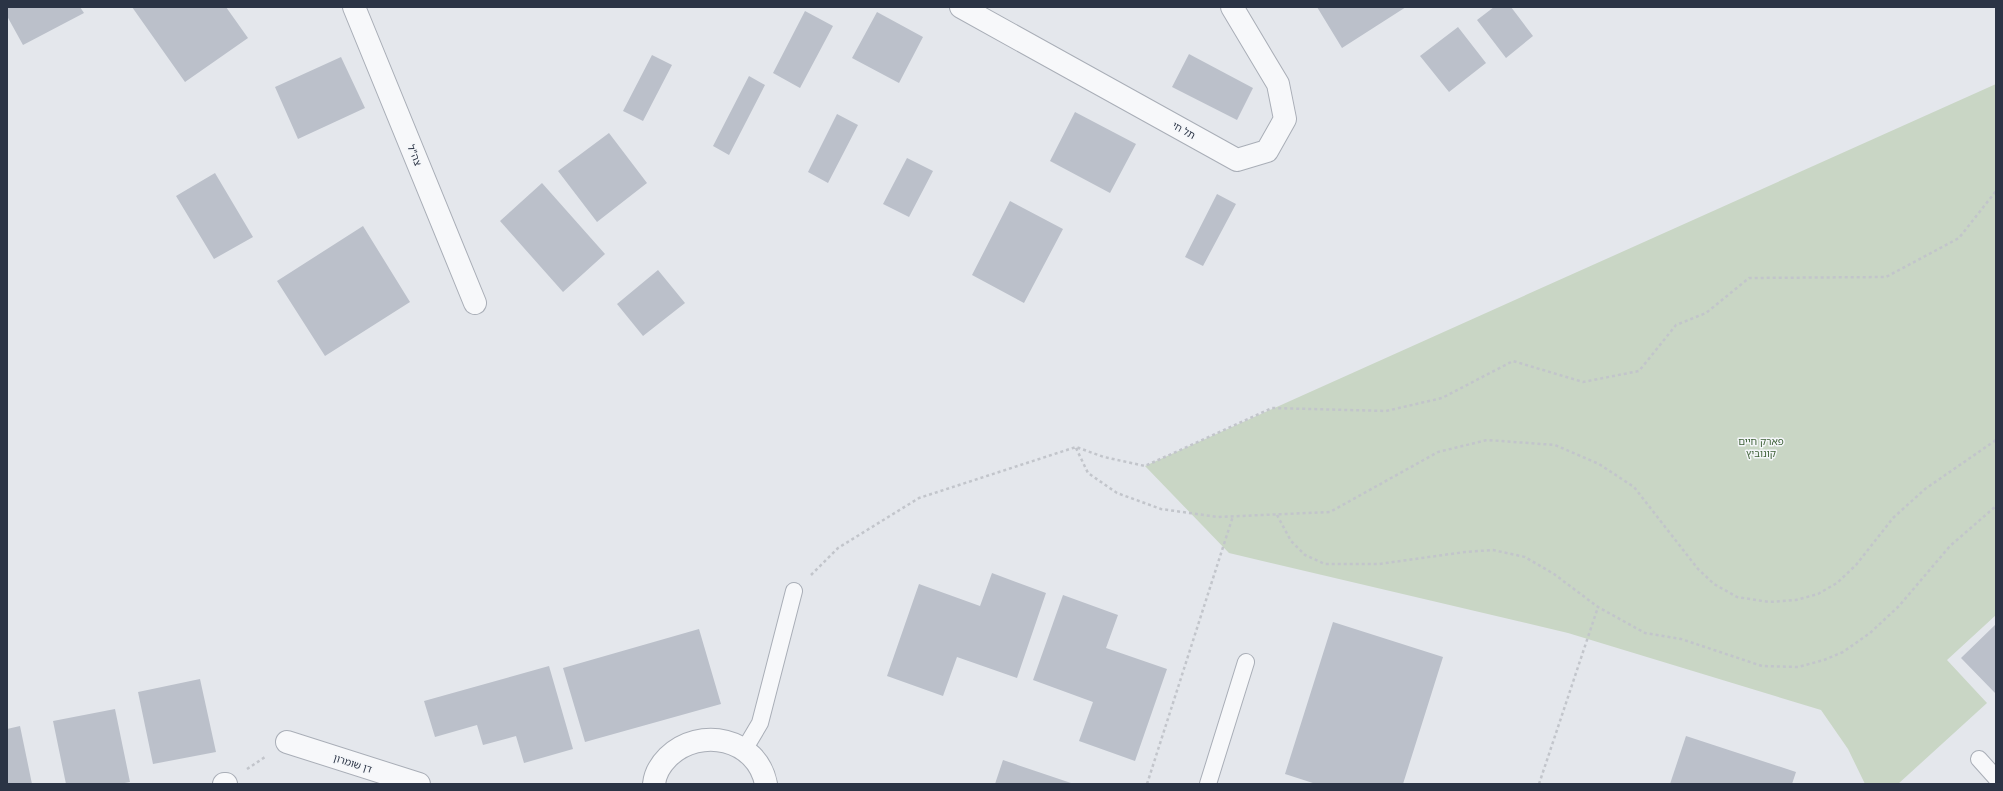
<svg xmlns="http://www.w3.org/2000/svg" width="2003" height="791" viewBox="0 0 2003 791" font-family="Inter,'Noto Sans Hebrew',sans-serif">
<rect width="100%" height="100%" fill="#e4e7ec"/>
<path fill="#c9d6c5" d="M1996,84V615L1947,660L1987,703L1898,784H1865L1848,749L1821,710L1568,633L1229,553L1145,466Z"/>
<path fill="#bbc0ca" d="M7,7H80L84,13L23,45L7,16Z
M132,7H226L248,38L185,82Z
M1317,7H1406L1342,48Z
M1494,7H1511L1533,36L1506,58L1477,20Z
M805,11L833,26L800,88L773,73Z
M877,12L923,37L899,83L852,58Z
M1458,27L1486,63L1449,92L1420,56Z
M1189,54L1253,88L1237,120L1172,87Z
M652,55L672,65L643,121L623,111Z
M341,57L365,108L298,139L275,87Z
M749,76L765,85L729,155L713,146Z
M1075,112L1136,144L1110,193L1050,161Z
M837,114L858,125L828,183L808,172Z
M609,133L647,183L597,222L558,171Z
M907,158L933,171L909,217L883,204Z
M215,173L253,237L214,259L176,196Z
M542,183L605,254L563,292L500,221Z
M1217,194L1236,204L1203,266L1185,257Z
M1010,201L1063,229L1024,303L972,275Z
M363,226L410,302L325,356L277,281Z
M658,270L685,303L643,336L617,304Z
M992,573L1046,593L1017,678L957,657L943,696L887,676L919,584L980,606Z
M1063,595L1118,615L1106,648L1167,669L1135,761L1079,741L1093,702L1033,680Z
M1333,622L1443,657L1403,784H1316L1285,774Z
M1996,624V694L1961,658Z
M699,629L721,704L585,742L563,668Z
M549,666L573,749L524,763L516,736L483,745L477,725L435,737L424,701Z
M200,679L216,752L153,764L138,692Z
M115,709L130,782L119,784H66L53,721Z
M20,726L32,784H7V729Z
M1686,736L1796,772L1792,784H1670Z
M1003,760L1074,784H995Z"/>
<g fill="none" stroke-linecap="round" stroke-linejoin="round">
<defs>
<path id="lane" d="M744,750L760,723L794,591
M1979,759L1996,778
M1208,784L1246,662"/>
<path id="street" d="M354,7L475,303
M961,7L1237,160L1267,151L1285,119L1278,84L1232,7
M287,742L419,784
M224,784H226
M654,784C655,774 661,764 668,757C700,726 757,738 766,784"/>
</defs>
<use href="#lane" stroke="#a9aeb7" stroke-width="18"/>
<use href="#street" stroke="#a9aeb7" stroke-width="24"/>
<path stroke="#c2c5cb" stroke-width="2.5" stroke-dasharray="3 3" stroke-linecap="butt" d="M1076,448L1088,473L1117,493L1161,509L1218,517L1330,512L1438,452L1487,440L1555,445L1599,464L1634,487L1698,569L1714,584L1737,597L1769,602L1796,600L1818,594L1837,583L1856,565L1893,518L1925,489L1996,440
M1277,515L1291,541L1305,555L1325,564H1379L1465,552L1493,550L1525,557L1554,574L1598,607L1645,633L1681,639L1762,666L1798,667L1824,660L1843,652L1870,633L1899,606L1950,546L1996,506
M811,575L838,548L919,498L1076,447L1104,457L1145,466L1272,408L1386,411L1442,398L1513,361L1583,382L1639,371L1676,325L1706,313L1749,278L1886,277L1959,238L1996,191
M247,769L265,757
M1147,784L1233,516
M1539,784L1598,607"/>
<use href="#lane" stroke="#f7f8fa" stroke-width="16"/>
<use href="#street" stroke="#f7f8fa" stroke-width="22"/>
</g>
<g text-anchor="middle" stroke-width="3" stroke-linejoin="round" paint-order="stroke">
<g font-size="10" fill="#2b3445" stroke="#f4f6f9">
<text transform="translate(1184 130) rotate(29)" y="4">תל חי</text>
<text transform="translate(415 155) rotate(68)" y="4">צה"ל</text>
<text transform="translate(353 763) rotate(18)" y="4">דן שומרון</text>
</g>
<g font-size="10" fill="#3f6138" stroke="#f4f6f9">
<text x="1761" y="445">פארק חיים<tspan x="1761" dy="12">קונוביץ</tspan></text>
</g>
</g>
<rect width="2003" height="791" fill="none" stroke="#2b3445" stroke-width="16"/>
</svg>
